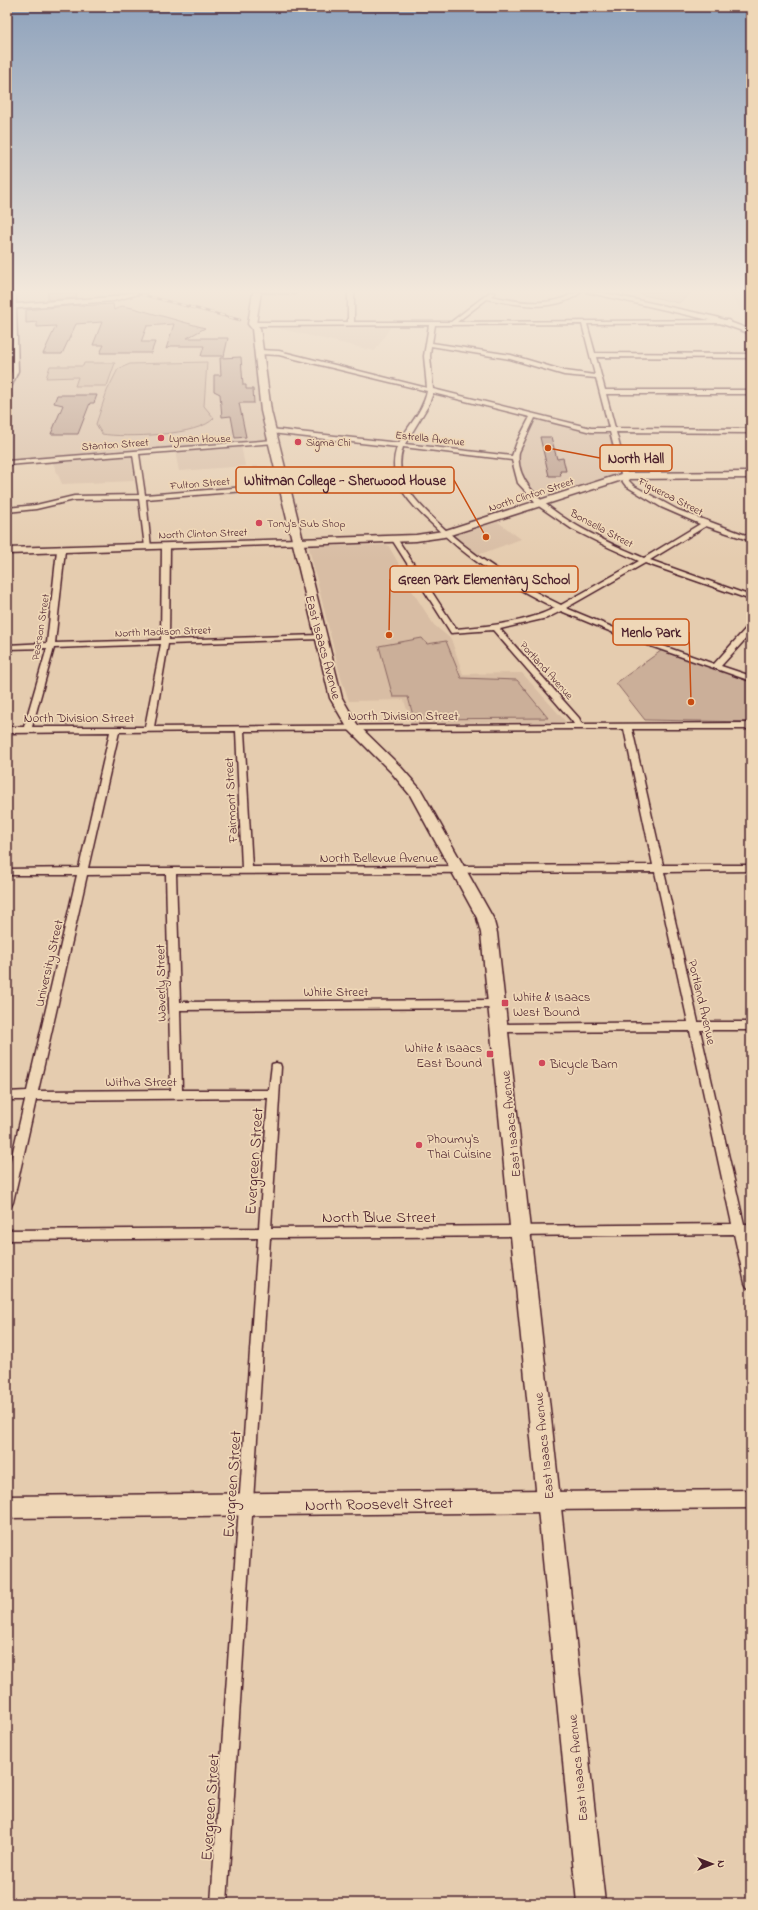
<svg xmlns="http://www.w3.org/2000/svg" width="758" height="1910" viewBox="0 0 758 1910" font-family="'Indie Flower',sans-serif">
<rect width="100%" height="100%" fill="#e5ccaf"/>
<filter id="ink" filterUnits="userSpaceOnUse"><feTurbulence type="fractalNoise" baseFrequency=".025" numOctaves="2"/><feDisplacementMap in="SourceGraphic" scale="8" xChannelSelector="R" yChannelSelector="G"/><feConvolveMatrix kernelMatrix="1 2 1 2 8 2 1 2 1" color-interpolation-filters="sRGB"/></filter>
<g filter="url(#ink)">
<path fill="#d8bda4" d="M7,292H252L268,441L7,461Z
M728,292H751V324Z
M264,325L391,326L375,351Z
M533,419L594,433L609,434L620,475L541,502L509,456Z
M241,445L245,466L179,471L175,451Z
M131,455L134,481L62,484L52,461Z
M252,466H268L273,487L257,488Z
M498,522L521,539L475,556L451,536Z
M388,545L408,580L407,583L434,625L451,639L463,674L522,673L566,722L411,723L404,700L349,701L341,678L309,548L311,546Z"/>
<path fill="#cbaf99" stroke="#8a6762" d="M641,292H691L679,303L639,294Z
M207,362L204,406L214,418C200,436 124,438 102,434L96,424L107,391L118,369L130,364Z
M84,363H115L107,386H75L78,377L46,378L50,366H83Z
M422,638L427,644L446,641L461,678L517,680L548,718L414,719L408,697H393L379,646Z
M665,648L751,678V722L645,720L616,683Z"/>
<path fill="#b99b8a" stroke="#4a1f2b" d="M48,292H76L77,298L48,300Z
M113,304L114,310L122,306L133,308L205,328L187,338H228L224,356H201L204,346H171L166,349L174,324L147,326L141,342H155L151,353H100L104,345H93L102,322L76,324L62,354H43L56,326L37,327V322L26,323V310L78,305V306Z
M241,357L243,385H246V389H253L254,403H239L246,437L235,438L231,416L222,417L220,394L214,391V375H221L220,358Z
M57,395H97L94,403H90L78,434H51L63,405L54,403Z
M540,437H551L557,459L563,458L566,471H560L561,476H549Z"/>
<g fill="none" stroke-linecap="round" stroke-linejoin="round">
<defs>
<path id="minor" d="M263,292H296L294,294Z
M348,292H354V322H451L490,292L495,293L491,296C512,301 536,305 557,300C566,298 573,292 581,292C556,313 517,305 487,299L457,322L728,320L731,322L730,323L587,324L595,353L751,354V358L596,357L605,390H751V394H606L615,428L751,429V433L616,432L629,481L634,486L678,510L751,537V541L706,526L650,560L751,596V600L645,563L566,608L624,632L714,664L748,626H751V633L721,666L751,676V681L619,635L561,611L547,618L500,629L579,718L582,724L751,723V729H632L663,865H751V871L664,872L698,1022H751V1030H700L744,1224H751V1234H746L751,1256V1289L747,1287L745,1283L734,1234L270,1238L227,1903H211L258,1238L7,1240V1230L259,1228L268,1098L36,1100L13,1202L11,1206L7,1207V1177L25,1100H7V1092L27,1091L77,875H7V869L79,868L110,732L7,733V727H24L47,648L7,649V645L47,643L57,550L61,548L65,550L55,643L161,640L162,546L166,544L170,546L169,640L320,635L324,637L320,639L168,644L154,727L574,724L572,721L493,630L451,633L391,538L396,537L456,629C490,626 524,623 555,608C506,584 469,560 430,522C416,509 400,493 395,474C393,464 394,456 397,447L271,433L268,431L271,429L399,443C408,425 423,412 427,391L279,355L259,354L256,352L259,350L279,351L427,388L424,356L429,325L252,326L249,324L252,322H348ZM582,324L595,375L565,371L511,355L432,343L435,325ZM431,346L510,359L564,375L596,378L609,428H591L433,389L430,356ZM433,393L530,417L517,442L512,456L405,444L428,406ZM535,418L591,432H610L623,482L626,486L661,507L700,524L644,558C607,542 511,503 519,452ZM403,447L512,460L518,483L540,507L572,529L610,548L639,561L561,605C514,582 474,557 436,521C423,508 407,493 402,475C399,465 400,457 403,447ZM161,644L145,727H32L54,648ZM576,729H624L653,865L252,867L244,731ZM236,731L242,868H88L119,732ZM655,872L688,1022L500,1024L496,1025L495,1028L496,1031L500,1032L690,1031L732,1224L271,1228L281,1067L280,1064L276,1063L272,1064L269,1090H182L180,1010L497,1008L501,1007L502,1004L501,1001L497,1000L180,1002L176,874ZM166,874L171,1090L38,1091L87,875Z
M13,304L16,306L18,371L10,390L7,392V383L12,371L10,306Z
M273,440L276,442L275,443L139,454L145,495L284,484L287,486L284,488L146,499L151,548L145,547L139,499L74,500L36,509L7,512V508L36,505L74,496L139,495L133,455L7,465V461Z"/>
<path id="tertiary" d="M10,292H16V304L113,297L133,292H146L113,301L7,309V305H10Z
M586,292H600L716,317L751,330V334L714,321Z
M298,539L303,542L301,544L7,554V548Z
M751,1490V1508L549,1510L543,1507L540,1501L543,1495L549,1492Z"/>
<path id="secondary" d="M751,472V478L625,479L444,537L416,541L298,545L293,542L298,539L416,535L443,531L624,473Z
M549,1490L556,1494L560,1501L556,1508L549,1512L7,1518V1496Z"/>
<path id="primary" d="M253,292H261L256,324L260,328L271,411L342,698L357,724L400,766L421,790L493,918L497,933L605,1903H577L481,933L477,918L410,795L391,772L348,729L330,698L261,411L252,329L248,324Z"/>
</defs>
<use href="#minor" stroke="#4a1f2b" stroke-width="3"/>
<use href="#tertiary" stroke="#4a1f2b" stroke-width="3"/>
<use href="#secondary" stroke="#4a1f2b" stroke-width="3"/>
<use href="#primary" stroke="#4a1f2b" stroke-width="3"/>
<use href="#minor" fill="#efd7b7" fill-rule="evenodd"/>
<use href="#tertiary" fill="#efd7b7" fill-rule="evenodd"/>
<use href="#secondary" fill="#efd7b7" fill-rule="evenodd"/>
<use href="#primary" fill="#efd7b7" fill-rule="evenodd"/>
<defs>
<path id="rail" d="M132,292L240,320"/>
</defs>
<use href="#rail" stroke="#4a1f2b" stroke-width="2.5"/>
<use href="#rail" stroke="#efd7b7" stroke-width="1.5" stroke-dasharray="5" stroke-linecap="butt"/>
</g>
</g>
<linearGradient id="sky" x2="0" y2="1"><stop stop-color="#8ea2bc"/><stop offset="0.52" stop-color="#f3e8db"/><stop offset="1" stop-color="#f3e8db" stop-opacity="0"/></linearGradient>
<rect width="758" height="560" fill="url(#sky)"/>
<g fill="#d1495b" stroke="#efd7b7" stroke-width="1.5">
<circle cx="161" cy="438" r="4"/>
<circle cx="298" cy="442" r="4"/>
<circle cx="259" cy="523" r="4"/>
<rect x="501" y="999" width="8" height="8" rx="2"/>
<rect x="486" y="1050" width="8" height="8" rx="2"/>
<circle cx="542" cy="1063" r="4"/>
<circle cx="419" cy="1145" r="4"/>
</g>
<g text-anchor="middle" stroke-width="3.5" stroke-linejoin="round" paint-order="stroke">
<g font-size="11" fill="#4a1f2b" stroke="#efd7b7" text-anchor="start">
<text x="169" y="442">Lyman House</text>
<text x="306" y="446">Sigma Chi</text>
<text x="267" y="527">Tony's Sub Shop</text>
</g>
<g font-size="11" fill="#4a1f2b" stroke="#efd7b7">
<text transform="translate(430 438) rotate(6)" y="4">Estrella Avenue</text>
<text transform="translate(115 444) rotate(-4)" y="4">Stanton Street</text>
<text transform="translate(200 483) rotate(-5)" y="4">Fulton Street</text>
<text transform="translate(531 494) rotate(-18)" y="4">North Clinton Street</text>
<text transform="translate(671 496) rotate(27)" y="4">Figueroa Street</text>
<text transform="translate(602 528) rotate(28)" y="4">Bonsella Street</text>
<text transform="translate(203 533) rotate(-2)" y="4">North Clinton Street</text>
<text transform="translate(40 627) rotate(-81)" y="4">Pearson Street</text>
<text transform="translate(163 631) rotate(-2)" y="4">North Madison Street</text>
<text transform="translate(547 670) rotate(48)" y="4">Portland Avenue</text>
</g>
<g font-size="13" fill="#4a1f2b" stroke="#efd7b7">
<text transform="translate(324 647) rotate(75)" y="5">East Isaacs Avenue</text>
<text x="403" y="720">North Division Street</text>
<text x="79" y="722">North Division Street</text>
<text transform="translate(230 800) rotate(-93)" y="5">Fairmont Street</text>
<text x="379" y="862">North Bellevue Avenue</text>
<text transform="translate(48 963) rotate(-77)" y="5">University Street</text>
<text transform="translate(160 983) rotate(-91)" y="5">Waverly Street</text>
<text x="336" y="996">White Street</text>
<text transform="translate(703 1002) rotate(77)" y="5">Portland Avenue</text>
<text x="141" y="1086">Withva Street</text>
<text transform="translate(510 1124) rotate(-96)" y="5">East Isaacs Avenue</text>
<text transform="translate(543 1446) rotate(-96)" y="5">East Isaacs Avenue</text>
<text transform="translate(577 1768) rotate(-96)" y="5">East Isaacs Avenue</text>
</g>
<g font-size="13" fill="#4a1f2b" stroke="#efd7b7" text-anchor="start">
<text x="513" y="1001">White &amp; Isaacs<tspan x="513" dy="15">West Bound</tspan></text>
<text x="482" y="1052" text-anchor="end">White &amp; Isaacs<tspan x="482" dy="15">East Bound</tspan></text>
<text x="550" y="1068">Bicycle Barn</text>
<text x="427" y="1143">Phoumy's<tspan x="427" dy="15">Thai Cuisine</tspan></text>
</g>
<g font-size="16" fill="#4a1f2b" stroke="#efd7b7">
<text transform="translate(253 1161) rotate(-86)" y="6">Evergreen Street</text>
<text x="379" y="1222">North Blue Street</text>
<text transform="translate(231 1484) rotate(-86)" y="6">Evergreen Street</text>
<text transform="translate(379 1503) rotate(-1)" y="6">North Roosevelt Street</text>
<text transform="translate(209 1807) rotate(-86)" y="6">Evergreen Street</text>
</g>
</g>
<path fill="none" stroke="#c84d12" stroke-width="1.5" d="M548 448L600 458M486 537L454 480M389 635L390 579M691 702L689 632"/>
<g fill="#c84d12" stroke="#efd7b7" stroke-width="1.5">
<circle cx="548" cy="448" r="4"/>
<circle cx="486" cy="537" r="4"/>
<circle cx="389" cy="635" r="4"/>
<circle cx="691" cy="702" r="4"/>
</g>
<g fill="#efd7b7" stroke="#c84d12" stroke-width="1.5">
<rect x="600" y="445" width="72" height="26" rx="4"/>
<rect x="236" y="467" width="218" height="26" rx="4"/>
<rect x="390" y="566" width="188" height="26" rx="4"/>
<rect x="613" y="619" width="76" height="26" rx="4"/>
</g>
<g font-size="14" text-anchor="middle" font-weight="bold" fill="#4a1f2b">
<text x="636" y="463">North Hall</text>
<text x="345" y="485">Whitman College - Sherwood House</text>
<text x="484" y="584">Green Park Elementary School</text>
<text x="651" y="637">Menlo Park</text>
</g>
<rect width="758" height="1910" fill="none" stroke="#efd7b7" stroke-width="24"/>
<rect x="12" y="12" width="734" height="1886" fill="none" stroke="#4a1f2b" stroke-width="1.5" filter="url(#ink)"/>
<g transform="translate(712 1864) rotate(90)" stroke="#efd7b7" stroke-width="3" paint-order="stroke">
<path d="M0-3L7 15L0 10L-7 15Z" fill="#4a1f2b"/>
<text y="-6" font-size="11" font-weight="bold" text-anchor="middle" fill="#4a1f2b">N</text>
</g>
</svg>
